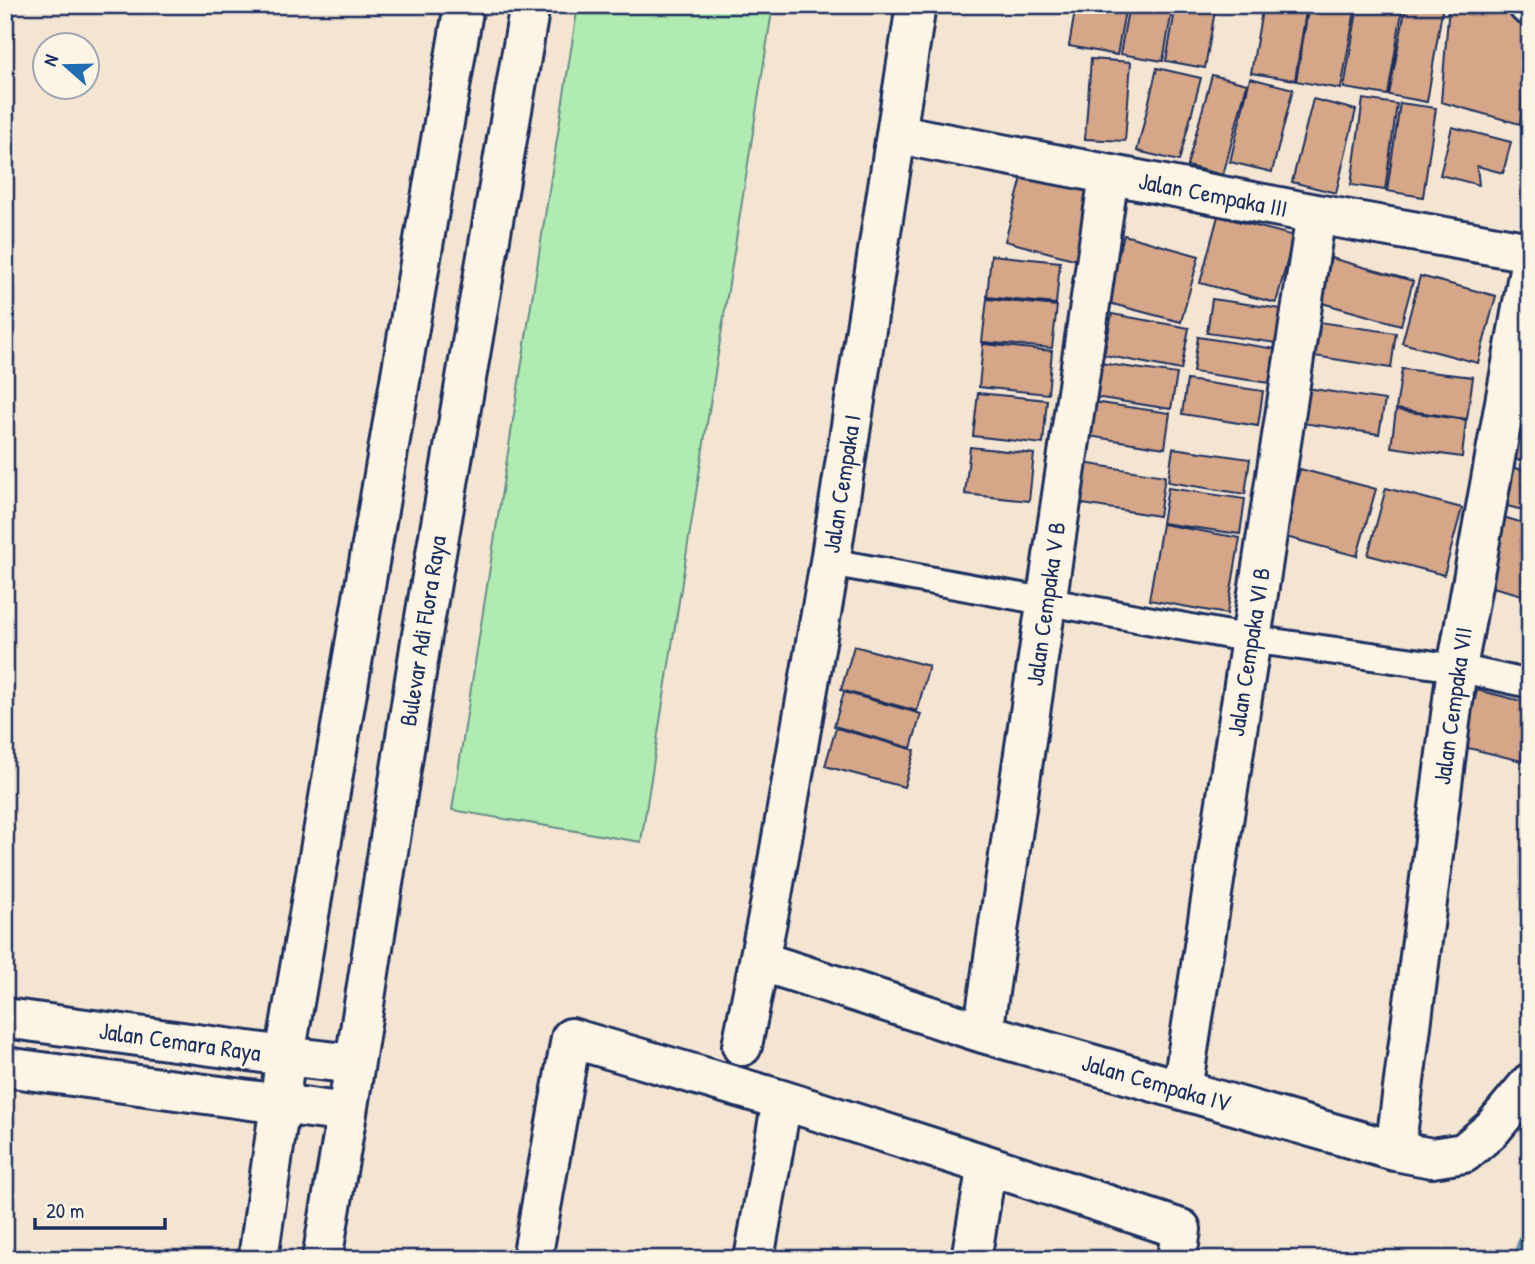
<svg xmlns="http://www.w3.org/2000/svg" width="1535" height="1264" viewBox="0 0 1535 1264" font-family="'Patrick Hand',sans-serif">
<rect width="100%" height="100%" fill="#f4e5d2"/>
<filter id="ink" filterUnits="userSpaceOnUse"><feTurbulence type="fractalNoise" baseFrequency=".0143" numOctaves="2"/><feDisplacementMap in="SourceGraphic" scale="14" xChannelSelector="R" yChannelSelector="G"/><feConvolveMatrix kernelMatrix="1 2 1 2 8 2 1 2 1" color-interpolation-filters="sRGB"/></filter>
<g filter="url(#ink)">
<path fill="#b0ecb1" stroke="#668e88" stroke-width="2" d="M578,5H773L641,842L452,810Z"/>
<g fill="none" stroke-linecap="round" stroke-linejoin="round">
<path stroke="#6099b0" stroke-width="12" d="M1518,1259L1530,1221"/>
</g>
<path fill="#d5a687" stroke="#1b2f5e" stroke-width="2" d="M1076,5H1126L1117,55L1069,46Z
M1129,5H1173L1163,61L1120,54Z
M1176,5H1216L1205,68L1166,61Z
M1263,5H1307L1295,80L1251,73Z
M1309,5H1356L1341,89L1296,81Z
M1358,5H1403L1388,95L1344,88Z
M1406,5H1443L1427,102L1389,95Z
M1449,5H1488L1530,17L1520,124L1441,102Z
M1091,59L1131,62L1125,141L1085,139Z
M1157,68L1201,78L1179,161L1137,151Z
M1212,75L1247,84L1223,175L1187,166Z
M1250,78L1293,89L1272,172L1230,162Z
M1313,99L1356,110L1336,193L1292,182Z
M1363,99L1397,104L1385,190L1351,185Z
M1400,103L1436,108L1423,197L1387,191Z
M1452,127L1511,142L1503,173L1477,166L1479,185L1440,175Z
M1023,174L1099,194L1081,261L1005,241Z
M1218,216L1294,236L1276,303L1200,283Z
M1124,235L1199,256L1181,322L1105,302Z
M991,255L1060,262L1056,304L987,297Z
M1324,256L1413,281L1401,325L1311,300Z
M1420,276L1496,296L1478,363L1402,343Z
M987,299L1057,306L1052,348L982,342Z
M1212,299L1288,310L1283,344L1207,333Z
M1112,314L1189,328L1181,370L1104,355Z
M1319,322L1396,333L1391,368L1314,356Z
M1198,337L1276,349L1270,383L1193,372Z
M983,344L1052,351L1048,394L979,387Z
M1100,363L1177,374L1171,409L1094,397Z
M1402,369L1473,377L1467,419L1396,409Z
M1522,376L1530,378V419L1512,415Z
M1187,380L1263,391L1258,426L1182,414Z
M1307,388L1385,400L1379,434L1302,423Z
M978,393L1047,400L1043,444L973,436Z
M1093,402L1170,413L1165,448L1088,436Z
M1396,410L1466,420L1462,457L1391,447Z
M1517,420L1530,423V463L1508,457Z
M970,447L1034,454L1029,501L965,494Z
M1173,448L1250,459L1245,494L1168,482Z
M1083,463L1165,476L1159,516L1076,503Z
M1501,464L1530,472V512L1492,502Z
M1300,469L1376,489L1357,556L1282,536Z
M1168,488L1245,499L1240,534L1162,523Z
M1386,488L1462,508L1444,575L1368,555Z
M1503,517L1530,525V597L1485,585Z
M1162,524L1240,538L1227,614L1149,600Z
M854,646L929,666L917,711L841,690Z
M1477,690L1530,703V763L1464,747Z
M844,692L921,714L911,748L834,726Z
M836,728L915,750L904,787L825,766Z"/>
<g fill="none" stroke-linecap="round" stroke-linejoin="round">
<defs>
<path id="lane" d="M830,562L1251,639L1457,668L1530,684"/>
<path id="street" d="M1528,5L1530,6
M897,134L1316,214L1530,252
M760,961L983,1033L1395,1151L1432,1158L1464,1153L1492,1129L1530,1083
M5,1018L285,1056L354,1064
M983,1033L1109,175
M742,1046L771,901L830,562L916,5
M5,1067L347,1113
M1182,1090L1316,214
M1395,1151L1457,668L1530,264
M258,1259L280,1104L285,1056L464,5
M322,1259L347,1113L422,635L530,5
M532,1259L571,1038L782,1100L987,1165L1181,1229L1177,1259
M754,1259L782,1100
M971,1259L987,1165"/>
</defs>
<use href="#lane" stroke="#1b2f5e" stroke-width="32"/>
<use href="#street" stroke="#1b2f5e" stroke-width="44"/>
<use href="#lane" stroke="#fcf5e5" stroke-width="26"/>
<use href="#street" stroke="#fcf5e5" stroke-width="38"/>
</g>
</g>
<g text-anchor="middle" stroke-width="5" stroke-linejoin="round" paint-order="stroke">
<g font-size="24" fill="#1b2f5e" stroke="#fcf5e5">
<text transform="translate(1213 195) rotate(11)" y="8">Jalan Cempaka III</text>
<text transform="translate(842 484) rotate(-81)" y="8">Jalan Cempaka I</text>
<text transform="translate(1046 604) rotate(-82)" y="8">Jalan Cempaka V B</text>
<text transform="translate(423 631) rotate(-81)" y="8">Bulevar Adi Flora Raya</text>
<text transform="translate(1249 652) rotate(-81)" y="8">Jalan Cempaka VI B</text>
<text transform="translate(1453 706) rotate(-82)" y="8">Jalan Cempaka VII</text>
<text transform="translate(180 1042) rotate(8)" y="8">Jalan Cemara Raya</text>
<text transform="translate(1156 1083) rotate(16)" y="8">Jalan Cempaka IV</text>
</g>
</g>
<rect width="1535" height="1264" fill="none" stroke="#fcf5e5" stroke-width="28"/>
<rect x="14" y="14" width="1507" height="1236" fill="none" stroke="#1b2f5e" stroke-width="2.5" filter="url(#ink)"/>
<g transform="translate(66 66) rotate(290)"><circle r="33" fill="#fcf5e5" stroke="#a2a6af" stroke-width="2"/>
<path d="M0-5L12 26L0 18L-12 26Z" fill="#1f6fb2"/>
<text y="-10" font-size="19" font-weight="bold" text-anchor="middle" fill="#1b2f5e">N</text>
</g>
<path d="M35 1218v10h130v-10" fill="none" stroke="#1b2f5e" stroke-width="3.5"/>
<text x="46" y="1218" font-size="21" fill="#1b2f5e" stroke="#fcf5e5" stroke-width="5" paint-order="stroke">20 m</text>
</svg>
